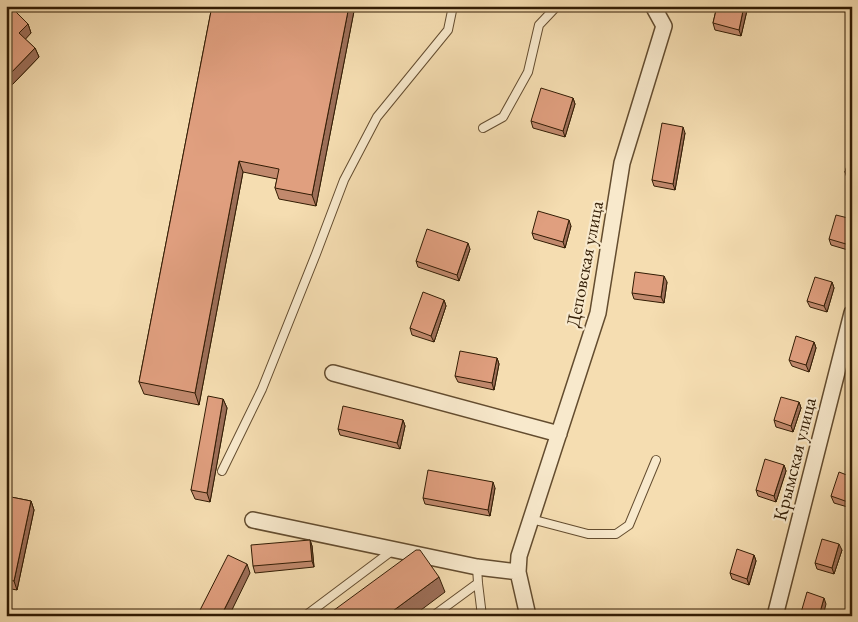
<svg xmlns="http://www.w3.org/2000/svg" width="858" height="622" viewBox="0 0 858 622" font-family="'EB Garamond',serif">
<rect width="100%" height="100%" fill="#f5ddb1"/>
<filter id="stains"><feTurbulence type="fractalNoise" baseFrequency=".004" numOctaves="4"/><feColorMatrix values="0 0 0 0 .2 0 0 0 0 .09 0 0 0 0 .02 0 0 0 .5 -.17"/></filter>
<radialGradient id="worn" r=".72"><stop offset=".6" stop-color="#630" stop-opacity="0"/><stop offset="1" stop-color="#630" stop-opacity=".3"/></radialGradient>
<g fill="none" stroke-linecap="round" stroke-linejoin="round">
<defs>
<path id="service" d="M483,128L503,117L528,72L539,25L557,6
M222,471L262,389L316,254L344,180L377,117L448,30L453,6
M531,519L588,534H616L629,525L656,460
M477,567L478,583L482,616
M305,616L393,550
M433,616L478,583"/>
<path id="minor" d="M333,373L559,434
M253,520L477,567L518,572
M528,616L518,572L519,556L598,313L622,163L664,26L653,6
M775,616L852,313"/>
</defs>
<use href="#service" stroke="#634c2f" stroke-width="10"/>
<use href="#minor" stroke="#634c2f" stroke-width="18"/>
<use href="#service" stroke="#f8e9cc" stroke-width="8"/>
<use href="#minor" stroke="#f8e9cc" stroke-width="15"/>
</g>
<path fill="#c1896d" stroke="#321c04" d="M6,6L28,24L31,33L25,39L35,48L39,57L11,86L6,82Z
M212,6H355L316,206L279,199L275,188L277,179L243,172L199,405L144,394L139,382Z
M717,6H748L741,36L715,30L713,23Z
M573,98L575,104L565,137L533,128L531,121Z
M685,133L675,190L654,186L652,180Z
M852,150V179L847,178L845,172Z
M852,219L848,250L831,245L829,239Z
M571,226L565,248L534,239L532,233Z
M470,249L459,281L418,267L416,261Z
M667,282L664,303L634,299L632,293Z
M832,282L834,288L827,312L810,307L807,301Z
M444,300L446,306L434,342L412,335L410,328Z
M814,342L816,348L809,372L792,366L789,360Z
M497,358L499,364L494,390L458,382L455,376Z
M223,399L227,408L210,502L195,499L191,490Z
M799,402L801,408L793,432L776,427L774,420Z
M403,420L405,426L400,449L340,435L338,429Z
M784,465L786,471L776,502L758,496L756,490Z
M852,477V504L851,508L834,503L831,496Z
M495,488L490,516L425,504L423,498Z
M6,496L31,501L34,510L17,590L6,588Z
M310,540L312,546L314,567L255,573L253,566Z
M842,550L834,574L817,569L815,563Z
M754,555L756,561L749,585L732,579L730,573Z"/>
<path fill="#9d6f59" stroke="#321c04" d="M349,6H355L316,206L312,195Z
M744,6H748L741,36L739,30Z
M28,24L31,33L23,42L19,33Z
M35,48L39,57L11,86L7,77Z
M573,98L575,104L565,137L563,131Z
M683,127L685,133L675,190L673,184Z
M239,161L243,172L199,405L195,393Z
M569,220L571,226L565,248L563,242Z
M852,225V239L848,250L846,244Z
M468,243L470,249L459,281L457,275Z
M664,276L667,282L664,303L661,297Z
M832,282L834,288L827,312L824,306Z
M444,300L446,306L434,342L431,336Z
M814,342L816,348L809,372L806,365Z
M497,358L499,364L494,390L492,383Z
M223,399L227,408L210,502L207,493Z
M799,402L801,408L793,432L791,426Z
M403,420L405,426L400,449L397,443Z
M784,465L786,471L776,502L774,496Z
M493,482L495,488L490,516L488,510Z
M852,491V504L851,508L848,502Z
M31,501L34,510L17,590L14,581Z
M310,540L312,546L314,567L312,561Z
M839,544L842,550L834,574L832,568Z
M754,555L756,561L749,585L747,579Z
M247,564L250,573L229,616H221Z
M439,577L445,592L413,616H386Z
M824,598L826,604L823,616H819Z"/>
<path fill="#e09f7f" stroke="#321c04" d="M6,6H10L28,24L19,33L35,48L7,77L6,76Z
M212,6H349L312,195L275,188L279,169L239,161L195,393L139,382Z
M717,6H744L739,30L713,23Z
M541,88L573,98L563,131L531,121Z
M662,123L683,127L673,184L652,180Z
M852,150V174L845,172Z
M538,211L569,220L563,242L532,233Z
M836,215L852,219V225L846,244L829,239Z
M427,229L468,243L457,275L416,261Z
M635,272L664,276L661,297L632,293Z
M815,277L832,282L824,306L807,301Z
M423,292L444,300L431,336L410,328Z
M796,336L814,342L806,365L789,360Z
M460,351L497,358L492,383L455,376Z
M208,396L223,399L207,493L191,490Z
M781,397L799,402L791,426L774,420Z
M343,406L403,420L397,443L338,429Z
M765,459L784,465L774,496L756,490Z
M428,470L493,482L488,510L423,498Z
M839,472L852,477V491L848,502L831,496Z
M6,496L31,501L14,581L6,579Z
M822,539L839,544L832,568L815,563Z
M310,540L312,561L253,566L251,545Z
M737,549L754,555L747,579L730,573Z
M416,550H420L439,577L386,616H326Z
M228,555L247,564L221,616H197Z
M807,592L824,598L819,616H800Z"/>
<g text-anchor="middle" stroke-width="4.5" stroke-linejoin="round" paint-order="stroke">
<g font-size="19" fill="#321c04" stroke="#f8e9cc">
<text transform="translate(584 264) rotate(-79)" y="7">Деповская улица</text>
<text transform="translate(794 459) rotate(-76)" y="7">Крымская улица</text>
</g>
</g>
<rect width="858" height="622" fill="none" stroke="#f5ddb1" stroke-width="25"/>
<rect x="8" y="8" width="843" height="607" fill="none" stroke="#321c04" stroke-width="2.5"/>
<rect x="12" y="12" width="833" height="597" fill="none" stroke="#321c04"/>
<rect width="100%" height="100%" filter="url(#stains)"/>
<rect width="100%" height="100%" fill="url(#worn)"/>
</svg>
